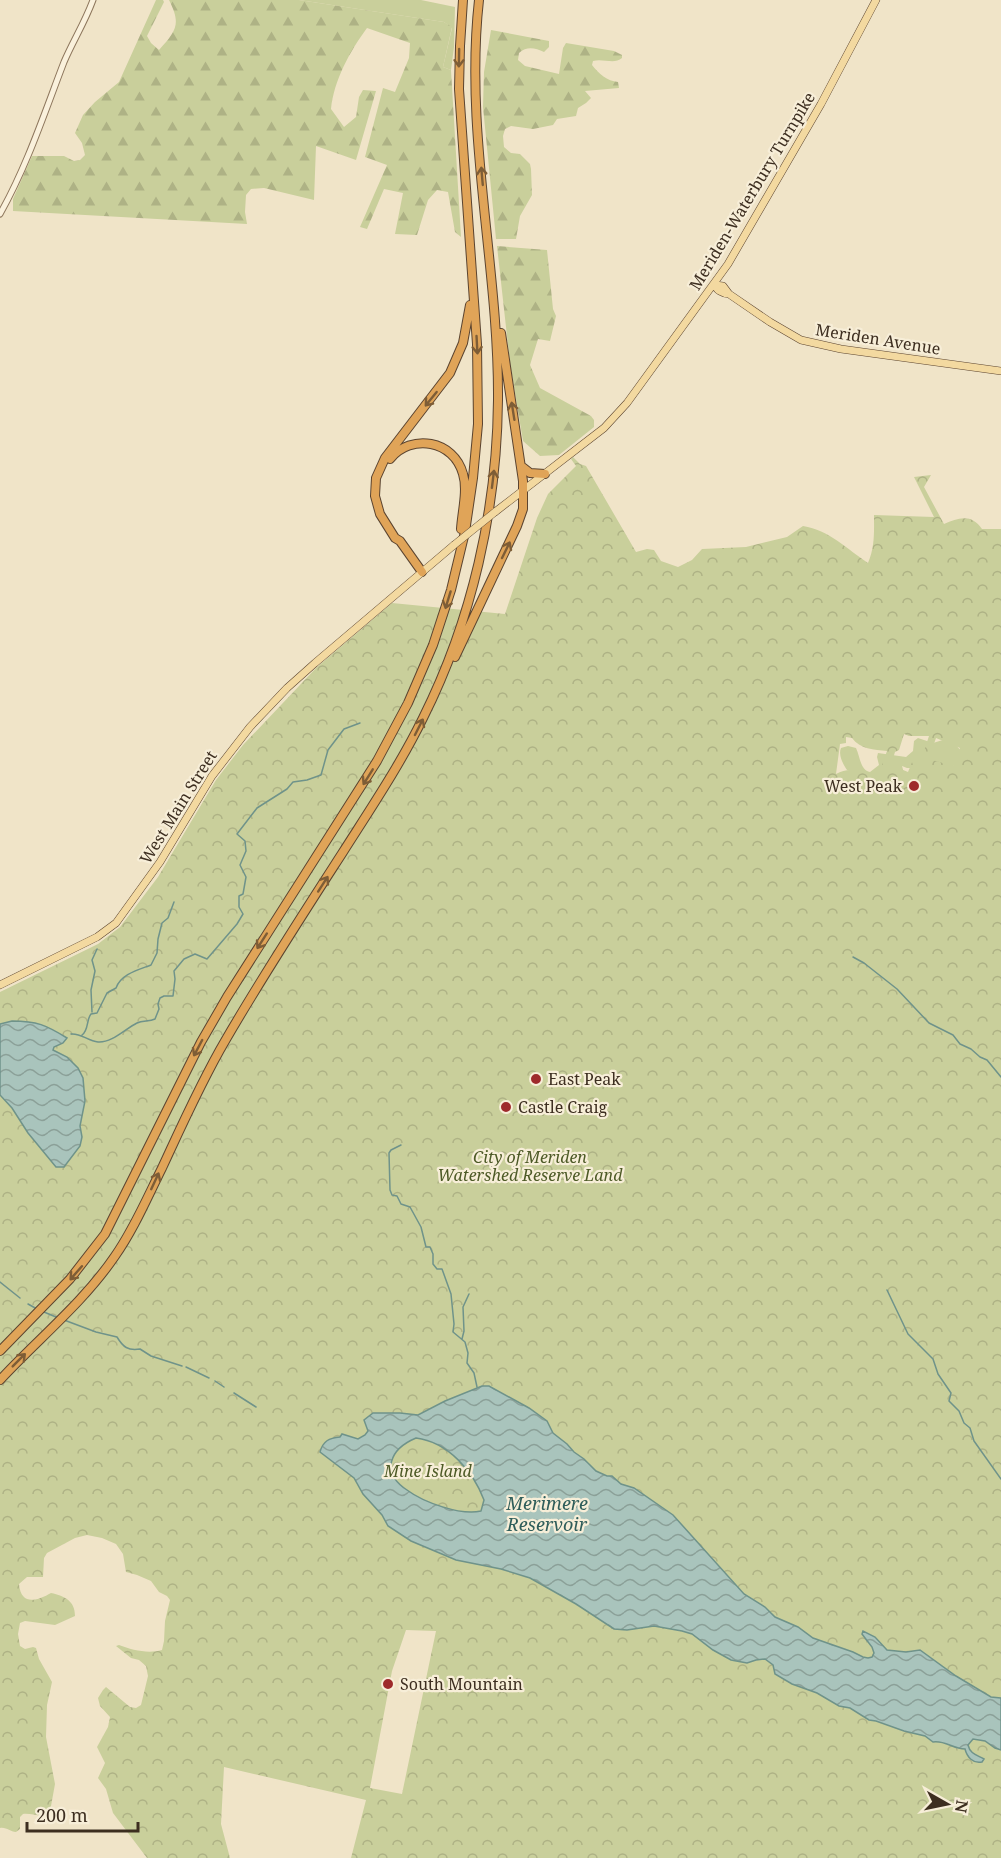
<svg xmlns="http://www.w3.org/2000/svg" width="1001" height="1858" viewBox="0 0 1001 1858" font-family="'Noto Serif',serif">
<defs>
<pattern id="forest-firs" width="22" height="20" patternUnits="userSpaceOnUse" patternTransform="scale(1.5)"><rect width="22" height="20" fill="#c9cf9b"/><path d="M5 1l3.5 6h-7zM16 11l3.5 6h-7z" fill="#aeb285"/></pattern>
<pattern id="park-crowns" width="20" height="18" patternUnits="userSpaceOnUse" patternTransform="scale(1.5)"><rect width="20" height="18" fill="#c9cf9b"/><path d="M2 6a3 3 0 1 1 6 0M12 15a3 3 0 1 1 6 0" fill="none" stroke="#aeb285"/></pattern>
<pattern id="water-waves" width="16" height="10" patternUnits="userSpaceOnUse" patternTransform="scale(1.5)"><rect width="16" height="10" fill="#a9c4bc"/><path d="M0 5q4-4 8 0t8 0" fill="none" stroke="#8ba098"/></pattern>
</defs>
<rect width="100%" height="100%" fill="#f0e4c8"/>
<path fill="#c9cf9b" d="M299,0H421L455,7L454,47L451,70L443,67L452,28L444,22Z
M918,738L933,743L946,739L953,742L965,755L958,765L942,768H907L902,766L910,794L847,770C843,764 838,755 841,748L848,746L856,748C860,756 860,770 870,772L879,765L877,757L878,753L906,757L913,751L914,741Z"/>
<path fill="url(#forest-firs)" d="M156,0H163L164,2L147,36L151,43L159,50C177,30 181,24 169,0H299L444,22L452,27L443,67L451,70L461,237L455,232L448,192L437,190L428,200L417,235L395,234L403,193L384,189L367,229L360,227L387,165L365,157L383,88L395,92L409,58L410,43L367,28C350,51 334,80 331,109L344,127L356,117L359,97L363,90L376,91L356,160L316,146L314,200L264,188L251,189L246,195L245,212L247,224L13,211V199L32,156H64L74,161L80,160L85,155L82,143L75,133L83,115L95,102L119,82Z
M491,30L549,41V47L544,52C535,48 527,46 519,53L518,60L525,66L559,74L563,48L566,43L614,51L622,55V58C614,65 603,58 593,61L592,65C599,74 607,81 618,82L619,88L585,91L591,98L586,103L578,108L576,116L557,119L553,125L533,129L511,126L505,129L503,136L504,147L511,153L520,154L530,164L531,169L532,195L520,216L516,239H496L483,107L484,72Z
M497,246L547,250L553,309L556,316L550,341L538,339L530,365L540,388L591,416L594,420V427L559,455L540,456L523,441L510,363Z"/>
<path fill="url(#park-crowns)" fill-rule="evenodd" d="M573,457L580,464L586,466L636,552L647,549L654,550L661,561L678,567L692,560L702,549L746,547L787,537L803,526C829,530 847,549 868,563C875,547 874,532 874,515L934,517L914,477L931,475L924,487L944,524C959,517 972,514 982,529H1001V1858H351L366,1800L224,1767L221,1824L230,1858H147L113,1813L106,1789L98,1778L105,1763L97,1747L108,1727L110,1717L100,1706L98,1698L103,1690L106,1687L130,1707L136,1708L141,1705L148,1676L146,1666L139,1660L131,1658L116,1646L119,1645C132,1650 148,1654 162,1650L164,1641L165,1621L170,1600L167,1596L159,1592L151,1581L137,1575L126,1572L123,1554L116,1544L102,1538L87,1535L75,1538L47,1553L44,1558L43,1577H27L19,1584C21,1606 37,1601 51,1593C65,1596 75,1601 75,1616L55,1625L25,1621L20,1623L18,1634L20,1646L25,1649L33,1647L36,1648L39,1659L52,1682L47,1705L46,1737L55,1784L51,1806L45,1815C40,1817 30,1813 23,1814L20,1817V1829L16,1832C10,1832 7,1827 0,1828V992L98,944L120,927L158,877L216,780L243,745L317,667L392,603L505,614L537,518L548,494L576,466L571,459ZM904,734L909,736H929L922,757L915,755L908,772L891,765L895,752L899,750ZM846,737L852,738C860,749 874,750 887,751L876,781C865,771 850,766 836,774L840,744L846,743ZM936,738L960,748L953,766L929,759ZM406,1630L436,1631L402,1794L370,1788L392,1671Z"/>
<path fill="url(#water-waves)" stroke="#6f938a" stroke-width="1.5" fill-rule="evenodd" d="M12,1021C37,1021 46,1025 67,1038L63,1043L54,1047L53,1050L67,1057L78,1068L83,1078L85,1101L80,1126L82,1137L80,1146L64,1167H56L28,1133L12,1108L0,1095V1024Z
M482,1386H489L529,1408L547,1421L553,1433L567,1444L574,1452L584,1459L596,1471L607,1476H612L621,1484L634,1488L673,1515L744,1594L765,1607L775,1617L798,1627L813,1638L853,1652L863,1657L868,1658L872,1657L874,1653L872,1647L862,1634L863,1631L875,1637L887,1650L906,1652L920,1650L956,1676L991,1697L1001,1698V1750L995,1748L985,1741L973,1739L968,1745C970,1754 977,1755 984,1759L982,1762C973,1764 967,1757 965,1749C953,1749 945,1740 933,1742L925,1736L904,1731L876,1721L869,1720L850,1708L839,1706L817,1693L792,1684L775,1674L773,1665L765,1659L756,1660L747,1663L731,1660L713,1650L692,1634L682,1631L654,1626L627,1630L614,1629L576,1604L530,1578L501,1569L456,1560L411,1541L388,1526L382,1515L363,1494L354,1478L320,1452C323,1441 329,1438 340,1437L342,1434L358,1439L365,1435L368,1431L364,1420L373,1413H400L418,1415L445,1401ZM416,1438C448,1442 473,1471 484,1500L481,1511C461,1516 423,1502 407,1490C380,1472 390,1449 416,1438Z"/>
<g fill="none" stroke-linecap="round" stroke-linejoin="round">
<path stroke="#6f938a" stroke-width="1.5" d="M853,957L864,963L897,989L929,1023L953,1035L960,1044L971,1049L980,1057L987,1060L1001,1077
M92,1012L91,990L95,971L92,960L97,949
M71,1034C81,1033 88,1041 98,1042C112,1043 125,1029 137,1023C143,1020 149,1022 155,1019L159,1009L158,1004L160,998L164,996H173L175,979L174,971L184,959L195,954L207,959L237,924L243,914L239,907V896L243,894L246,877L240,865L246,851L245,841L237,834L257,808L287,789L293,782L307,780L321,775L328,750L344,729L360,723
M82,1035C89,1030 86,1020 91,1014L97,1013L107,993L116,988C121,974 138,970 151,965L157,953L158,939L162,923L168,918L174,902
M401,1145L391,1150L389,1153L390,1190L392,1195L397,1196L401,1204L410,1207L421,1227L426,1247H430L433,1254V1264L437,1269H442L451,1294L454,1324L453,1332L465,1342L468,1353L467,1363L474,1373L477,1387
M0,1282L20,1298
M887,1290L908,1334L933,1359L938,1374L951,1393L949,1401L959,1411L964,1423L970,1428L974,1441L1001,1479
M28,1304L37,1309
M44,1312L56,1317
M64,1320L96,1332L117,1337C123,1347 128,1351 140,1349L151,1356L182,1366
M462,1339L464,1331L463,1307L469,1294
M186,1367L209,1378
M215,1381L224,1387
M234,1393L256,1407"/>
<defs>
<path id="minor" d="M0,214C27,166 44,114 64,62C73,41 85,22 93,0"/>
<path id="major" d="M715,285C716,290 723,294 729,294L770,322L801,340L841,349L1001,371
M715,285L723,286L729,294
M495,512L604,428L627,403L728,264L821,104L876,0
M0,985L97,937L116,923L160,862L212,776L250,727L287,688L315,663L454,545"/>
<path id="highway" d="M390,459C411,433 454,440 463,474C468,490 462,512 461,529
M521,466L530,473L545,474
M422,572L400,541L395,538L380,514L375,496L376,478L385,458L450,373L463,343L470,305
M455,657L517,526L523,509V481L501,333
M0,1351L70,1279L105,1234L201,1042L227,997L377,761L408,703L433,645L451,590L465,532L473,478L478,424L477,344L459,89L460,46L463,0
M0,1380C38,1339 83,1303 115,1256C134,1229 147,1198 162,1168C182,1125 201,1082 225,1041C262,977 303,914 343,852C371,808 400,765 423,718C472,620 497,510 498,400C499,267 464,134 479,0"/>
</defs>
<use href="#minor" stroke="#8d765c" stroke-width="7"/>
<use href="#major" stroke="#5b4430" stroke-width="8"/>
<use href="#highway" stroke="#5b4430" stroke-width="10"/>
<use href="#minor" stroke="#faf1dc" stroke-width="5"/>
<use href="#major" stroke="#f3d9a0" stroke-width="7"/>
<use href="#highway" stroke="#e0a458" stroke-width="8"/>
<defs>
<path id="major-bridge" d="M454,545L495,512"/>
</defs>
<use href="#major-bridge" stroke="#5b4430" stroke-width="8" stroke-linecap="butt"/>
<use href="#major-bridge" stroke="#f3d9a0" stroke-width="7"/>
</g>
<defs><path id="oneway-shaft" d="M-6 0H5M1.5-3L5.5 0L1.5 3" fill="none" stroke-width="1.6" stroke-linecap="round" stroke-linejoin="round" transform="scale(1.5)"/></defs>
<g stroke="#7e5d36">
<use href="#oneway-shaft" transform="translate(459 58) rotate(91)"/>
<use href="#oneway-shaft" transform="translate(482 176) rotate(-95)"/>
<use href="#oneway-shaft" transform="translate(477 345) rotate(87)"/>
<use href="#oneway-shaft" transform="translate(431 399) rotate(129)"/>
<use href="#oneway-shaft" transform="translate(513 411) rotate(-99)"/>
<use href="#oneway-shaft" transform="translate(493 479) rotate(-83)"/>
<use href="#oneway-shaft" transform="translate(506 550) rotate(-64)"/>
<use href="#oneway-shaft" transform="translate(448 600) rotate(107)"/>
<use href="#oneway-shaft" transform="translate(419 727) rotate(-63)"/>
<use href="#oneway-shaft" transform="translate(368 777) rotate(122)"/>
<use href="#oneway-shaft" transform="translate(323 884) rotate(-57)"/>
<use href="#oneway-shaft" transform="translate(262 941) rotate(123)"/>
<use href="#oneway-shaft" transform="translate(198 1048) rotate(118)"/>
<use href="#oneway-shaft" transform="translate(155 1181) rotate(-65)"/>
<use href="#oneway-shaft" transform="translate(76 1273) rotate(131)"/>
<use href="#oneway-shaft" transform="translate(19 1360) rotate(-45)"/>
</g>
<g fill="#9e2a2b" stroke="#f7eed8" stroke-width="2">
<circle cx="914" cy="786" r="6"/>
<circle cx="536" cy="1079" r="6"/>
<circle cx="506" cy="1107" r="6"/>
<circle cx="388" cy="1684" r="6"/>
</g>
<g text-anchor="middle" stroke-width="4.5" stroke-linejoin="round" paint-order="stroke">
<g font-size="16" fill="#3d2e20" stroke="#f7eed8">
<text transform="translate(752 191) rotate(-59)" y="6">Meriden-Waterbury Turnpike</text>
<text transform="translate(878 339) rotate(9)" y="6">Meriden Avenue</text>
<text transform="translate(178 807) rotate(-58)" y="6">West Main Street</text>
</g>
<g font-size="16" fill="#3d2e20" stroke="#f7eed8" text-anchor="start">
<text x="902" y="792" text-anchor="end">West Peak</text>
<text x="548" y="1085">East Peak</text>
<text x="518" y="1113">Castle Craig</text>
<text x="400" y="1690">South Mountain</text>
</g>
<g font-size="16" font-style="italic" fill="#4d5a26" stroke="#f7eed8">
<text x="530" y="1163">City of Meriden<tspan x="530" dy="18">Watershed Reserve Land</tspan></text>
<text x="428" y="1477">Mine Island</text>
</g>
<g font-size="18" font-style="italic" fill="#2f5d5a" stroke="#f7eed8">
<text x="547" y="1510">Merimere<tspan x="547" dy="21">Reservoir</tspan></text>
</g>
</g>
<g transform="translate(947 1804) rotate(99)" stroke="#f7eed8" stroke-width="4.5" paint-order="stroke">
<path d="M0-4.5L10 22L0 15L-10 22Z" fill="#3d2e20"/>
<text y="-9" font-size="16" font-weight="bold" text-anchor="middle" fill="#3d2e20">N</text>
</g>
<path d="M27 1822v9h111v-9" fill="none" stroke="#3d2e20" stroke-width="3"/>
<text x="36" y="1822" font-size="18" fill="#3d2e20" stroke="#f7eed8" stroke-width="4.5" paint-order="stroke">200 m</text>
</svg>
